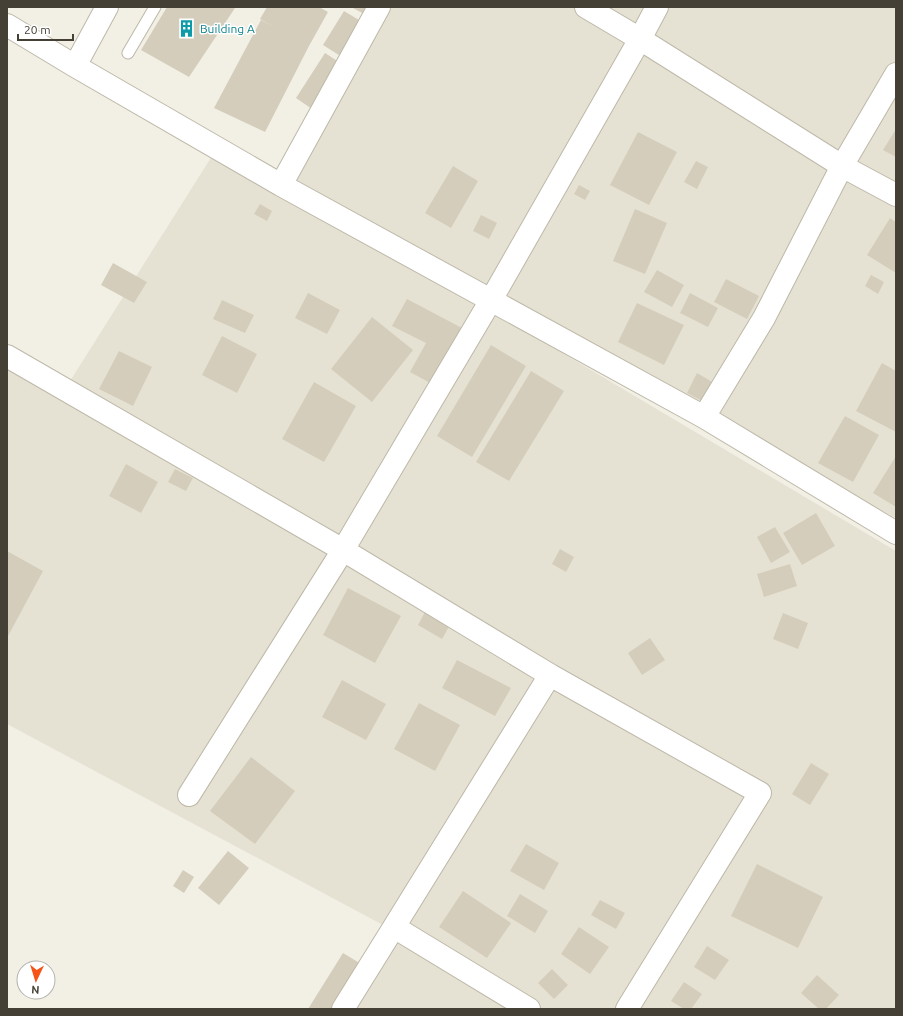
<svg xmlns="http://www.w3.org/2000/svg" width="903" height="1016" viewBox="0 0 903 1016" font-family="Ubuntu,sans-serif">
<rect width="100%" height="100%" fill="#f2f0e5"/>
<path fill="#e6e2d3" d="M385,7H896V518L704,417L281,185Z
M217,148L896,551V1009H348L396,932L7,724V356L65,389Z"/>
<path fill="#d4cdbb" d="M167,7H232L235,8L189,77L141,50Z
M267,7H319L328,12L309,46L265,132L214,108L261,20L274,27L260,19Z
M351,7H373L368,16Z
M344,11L364,23L342,57L323,45Z
M325,53L342,64L312,109L296,98Z
M896,129V157L883,150Z
M638,132L677,152L649,205L610,185Z
M696,161L708,167L697,189L684,182Z
M453,166L478,181L451,228L425,213Z
M579,185L590,191L585,200L574,194Z
M260,204L272,211L267,221L254,214Z
M635,209L667,223L645,274L613,261Z
M481,215L497,223L489,239L473,231Z
M890,218L896,222V273L867,255Z
M113,263L147,282L134,303L101,285Z
M657,270L684,285L672,307L644,292Z
M871,275L884,282L878,294L865,286Z
M726,279L759,296L747,319L714,302Z
M308,293L340,310L327,334L295,318Z
M690,293L718,308L708,327L680,313Z
M407,299L462,328L432,384L410,372L426,343L392,326Z
M222,300L254,315L245,333L213,319Z
M637,303L684,325L664,365L618,342Z
M372,317L413,350L372,402L331,369Z
M222,336L257,354L237,393L202,375Z
M491,345L526,366L472,457L437,436Z
M119,351L152,367L133,406L99,389Z
M882,363L896,371V432L856,411Z
M531,371L564,391L509,481L476,462Z
M697,373L714,383L704,402L687,393Z
M314,382L356,406L324,462L282,439Z
M845,416L879,435L853,482L818,463Z
M896,456V507L873,493Z
M126,464L158,482L141,513L109,496Z
M175,469L193,478L186,491L168,482Z
M816,513L835,546L802,565L783,533Z
M775,527L790,552L771,563L757,537Z
M560,549L574,557L566,572L552,564Z
M7,551L43,571L7,638Z
M790,564L797,586L764,597L757,574Z
M348,588L401,616L375,663L323,635Z
M425,612L450,625L442,639L418,625Z
M783,613L808,623L798,649L773,639Z
M650,638L665,660L642,675L628,653Z
M457,660L511,688L495,716L442,688Z
M342,680L386,704L366,740L322,717Z
M419,703L460,725L435,771L394,749Z
M251,757L295,791L255,844L210,811Z
M811,763L829,774L810,805L792,794Z
M526,844L559,863L544,890L510,871Z
M228,851L249,868L219,905L198,888Z
M757,864L823,897L798,948L731,916Z
M183,870L194,877L184,893L173,886Z
M463,891L511,923L487,958L439,927Z
M520,894L548,911L535,933L507,916Z
M600,900L625,913L616,929L591,915Z
M579,927L609,947L590,974L561,954Z
M707,946L729,960L715,980L694,967Z
M343,953L363,965L335,1009H308Z
M552,969L568,985L554,999L538,983Z
M817,975L839,995L826,1009H819L801,993Z
M684,982L702,994L691,1009H684L671,1001Z"/>
<g fill="none" stroke-linecap="round" stroke-linejoin="round">
<defs>
<path id="service" d="M128,53L155,7"/>
<path id="minor" d="M586,7L640,39L842,166L896,195
M7,25L75,66L281,185L704,417L896,533
M75,66L107,7
M281,185L379,7
M7,356L343,550L550,675
M704,417L764,318L842,166L896,74
M189,795L343,550L491,300L640,39L657,7
M394,927L550,675L760,793L627,1009
M343,1009L394,927L529,1009"/>
</defs>
<use href="#service" stroke="#bdb8a8" stroke-width="13"/>
<use href="#minor" stroke="#bdb8a8" stroke-width="24"/>
<use href="#service" stroke="#fff" stroke-width="11"/>
<use href="#minor" stroke="#fff" stroke-width="22"/>
</g>
<defs>
<symbol id="building-bare" viewBox="-9 -9 18 18"><path d="M-4-6H4V6H1V3H-1V6H-4ZM-2.5-4.3h1.7v1.8h-1.7ZM.8-4.3h1.7v1.8H.8ZM-2.5-1h1.7V.8h-1.7ZM.8-1h1.7V.8H.8Z" fill="#0f9aa8" stroke="#fff" stroke-width="2.5" paint-order="stroke"/></symbol>
</defs>
<g fill-rule="evenodd">
<use href="#building-bare" x="174" y="16" width="25" height="25"/>
</g>
<g text-anchor="middle" stroke-width="3" stroke-linejoin="round" paint-order="stroke">
<g font-size="12" fill="#0d838f" stroke="#fff" text-anchor="start">
<text x="200" y="33">Building A</text>
</g>
</g>
<rect width="903" height="1016" fill="none" stroke="#444035" stroke-width="16"/>
<g transform="translate(36 980) rotate(184)"><circle r="19" fill="#ffffff" stroke="#b4b3ae"/>
<path d="M0-3L7 15L0 10L-7 15Z" fill="#f65318"/>
<text y="-6" font-size="11" font-weight="bold" text-anchor="middle" fill="#444035">N</text>
</g>
<path d="M18 34v6h55v-6" fill="none" stroke="#444035" stroke-width="2"/>
<text x="24" y="34" font-size="12" fill="#444035" stroke="#ffffff" stroke-width="3" paint-order="stroke">20 m</text>
</svg>
